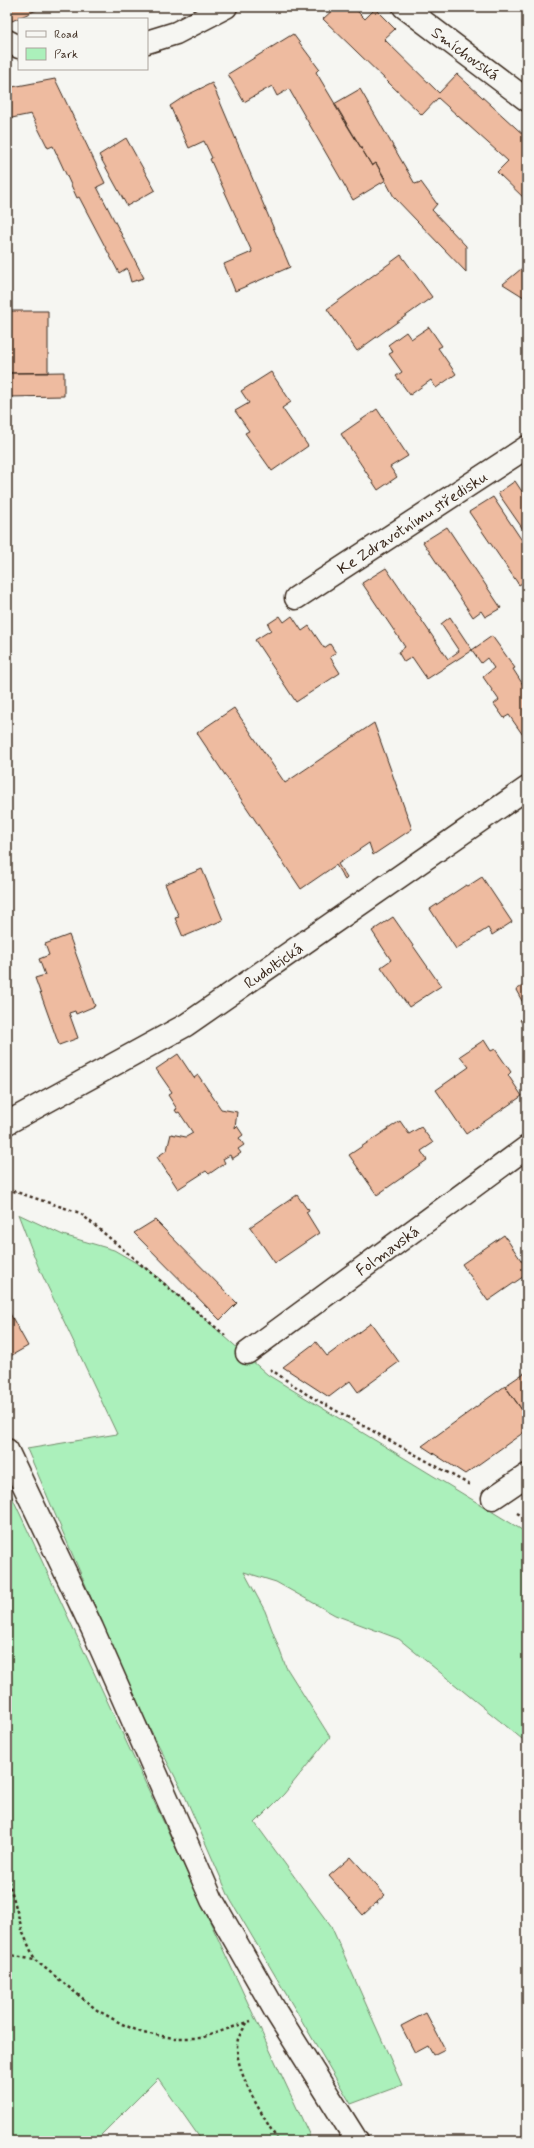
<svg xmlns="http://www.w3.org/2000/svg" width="534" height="2148" viewBox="0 0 534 2148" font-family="Mynerve,sans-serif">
<rect width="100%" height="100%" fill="#f6f6f2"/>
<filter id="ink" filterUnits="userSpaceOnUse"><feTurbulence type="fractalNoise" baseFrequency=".025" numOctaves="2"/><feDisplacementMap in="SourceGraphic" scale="8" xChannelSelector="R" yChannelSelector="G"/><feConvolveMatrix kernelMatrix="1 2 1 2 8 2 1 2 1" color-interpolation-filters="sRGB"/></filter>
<g filter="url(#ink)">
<path fill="#abf0bb" stroke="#738d6c" d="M18,1214L63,1235L114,1250L152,1272L268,1375L527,1533V1743L399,1639L335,1615L276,1582L244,1572L265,1611L286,1667L330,1737L284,1794L255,1823L332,1928L402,2085L351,2104L230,1899L184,1794L136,1702L27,1449L117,1434L38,1266Z
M7,1486L309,2134V2141H202L158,2078L95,2141H7Z"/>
<path fill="#eebba0" stroke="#3b2a1e" d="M7,7H43L12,21Z
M336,7H353L365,19L375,9L395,29L384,39L439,93L457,74L527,138V201L497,172L508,161L438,98L422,115L323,19Z
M293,34L319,69L316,72L372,166L376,163L386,180L353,200L289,89L277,96L272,86L244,102L228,74Z
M55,79L105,183L97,187L144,278L131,282L127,268L119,273L79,197L77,198L53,146L48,148L31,114L7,119V88Z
M212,83L290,267L235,291L224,264L252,252L210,159L212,158L204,141L189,148L170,106L185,96Z
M360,89L415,184L421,182L437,204L432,210L466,246V272L394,197L376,163L372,166L334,104Z
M126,138L155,190L127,206L99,155Z
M401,255L432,297L357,351L327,309Z
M527,264V299L503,284Z
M7,311H48V373H7Z
M429,327L442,346L438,348L456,374L436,388L431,380L410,395L396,376L402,372L389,354L393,352L388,345L406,332L411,339Z
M64,372V396L7,397V373Z
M271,372L291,402L282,408L308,446L272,471L245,433L249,431L235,411L249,403L241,391Z
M377,409L408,456L390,467L397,477L378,490L341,434Z
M515,481L527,499V535L498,493Z
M493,497L527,548V580L519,585L469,512Z
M447,527L501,608L485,617L481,611L473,617L423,542Z
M386,568L448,659L459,651L441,624L450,617L472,650L427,679L412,657L404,662L398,652L405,647L362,583Z
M280,616L284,622L292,616L302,631L309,626L324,648L330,644L336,653L330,657L340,673L296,702L255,640L271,630L268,624Z
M492,636L515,668L513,669L527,691V741L509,715L504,718L494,704L499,700L483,677L494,668L487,658L481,663L472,650Z
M234,708L285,783L374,723L412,829L373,855L369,843L338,864L347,878L345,880L336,865L301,889L197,733Z
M202,869L223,920L183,937L175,918L179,917L165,884Z
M482,877L512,922L492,935L488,928L456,949L430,909L466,885L468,886Z
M393,917L441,986L409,1007L381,967L391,960L372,931Z
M69,935L95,1006L76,1014L75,1011L69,1013L78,1038L59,1045L35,978L45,975L39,959L49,955L45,944Z
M527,983V1010L516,990Z
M527,1016V1030L520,1020Z
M484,1040L491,1051L495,1049L511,1072L508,1075L522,1096L466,1134L436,1090L469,1067L460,1056Z
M178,1054L194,1078L198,1075L221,1109L237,1112L235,1128L237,1126L243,1135L239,1138L244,1145L238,1149L241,1153L232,1159L230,1155L223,1159L225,1163L209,1174L206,1171L178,1189L157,1157L167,1150L171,1134L186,1137L193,1133L179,1112L177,1113L175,1110L177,1109L168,1095L172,1092L156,1069Z
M400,1121L409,1134L421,1127L433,1143L421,1151L427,1160L377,1195L349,1155Z
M297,1195L307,1209L308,1208L309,1210L306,1212L319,1233L275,1263L250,1227Z
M155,1220L237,1303L220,1320L134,1233Z
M504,1235L527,1269V1274L488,1301L462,1264Z
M8,1310L28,1346L7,1358V1311Z
M371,1323L399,1362L358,1392L350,1381L329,1397L283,1367L316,1342L327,1356Z
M527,1371V1417L505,1386Z
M505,1386L527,1417V1430L465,1474L422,1446Z
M351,1857L385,1895L377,1902L378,1904L376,1903L363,1915L329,1876Z
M426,2013L445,2049L433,2055L428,2046L415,2053L401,2026Z"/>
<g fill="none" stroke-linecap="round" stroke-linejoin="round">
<defs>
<path id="minor" d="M404,7L527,100
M7,41L19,47
M147,42L176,33L226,7
M296,598L527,447
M7,1123L186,1025L527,788
M247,1353L527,1147
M7,1450L92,1628L212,1900L276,2012L357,2141
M493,1498L527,1475"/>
</defs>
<use href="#minor" stroke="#3b2a1e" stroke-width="25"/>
<path stroke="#3b2a1e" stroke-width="2.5" stroke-dasharray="3 3" stroke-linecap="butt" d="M7,1189L80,1213L226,1336
M270,1369L308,1395L470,1485
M517,1513L527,1519
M7,1875L23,1933L35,1960L97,2010L122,2024L143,2033L174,2038H201L251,2021
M7,1954L34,1960
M247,2023C244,2028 240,2034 238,2039C231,2068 264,2117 278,2141"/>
<use href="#minor" stroke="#f6f6f2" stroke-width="22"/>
</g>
</g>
<g text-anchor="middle" stroke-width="3" stroke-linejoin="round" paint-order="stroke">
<g font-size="16" fill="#3b2a1e" stroke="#f6f6f2">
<text transform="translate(466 53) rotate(36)" y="6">Smíchovská</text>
<text transform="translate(412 522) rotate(-33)" y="6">Ke Zdravotnímu středisku</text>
<text transform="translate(273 965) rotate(-35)" y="6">Rudoltická</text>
<text transform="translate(387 1250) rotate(-36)" y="6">Folmavská</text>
</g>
</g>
<rect width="534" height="2148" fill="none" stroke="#f6f6f2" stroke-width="24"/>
<rect x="12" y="12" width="510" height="2124" fill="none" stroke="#3b2a1e" stroke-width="1.5" filter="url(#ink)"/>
<rect x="18" y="18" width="130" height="52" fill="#f6f6f2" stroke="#aba49d"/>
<rect x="26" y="31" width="20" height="6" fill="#f6f6f2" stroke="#aba49d"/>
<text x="54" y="38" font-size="12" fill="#3b2a1e">Road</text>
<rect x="26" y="48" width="20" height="12" fill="#abf0bb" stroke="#aba49d"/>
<text x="54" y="58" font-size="12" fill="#3b2a1e">Park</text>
</svg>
